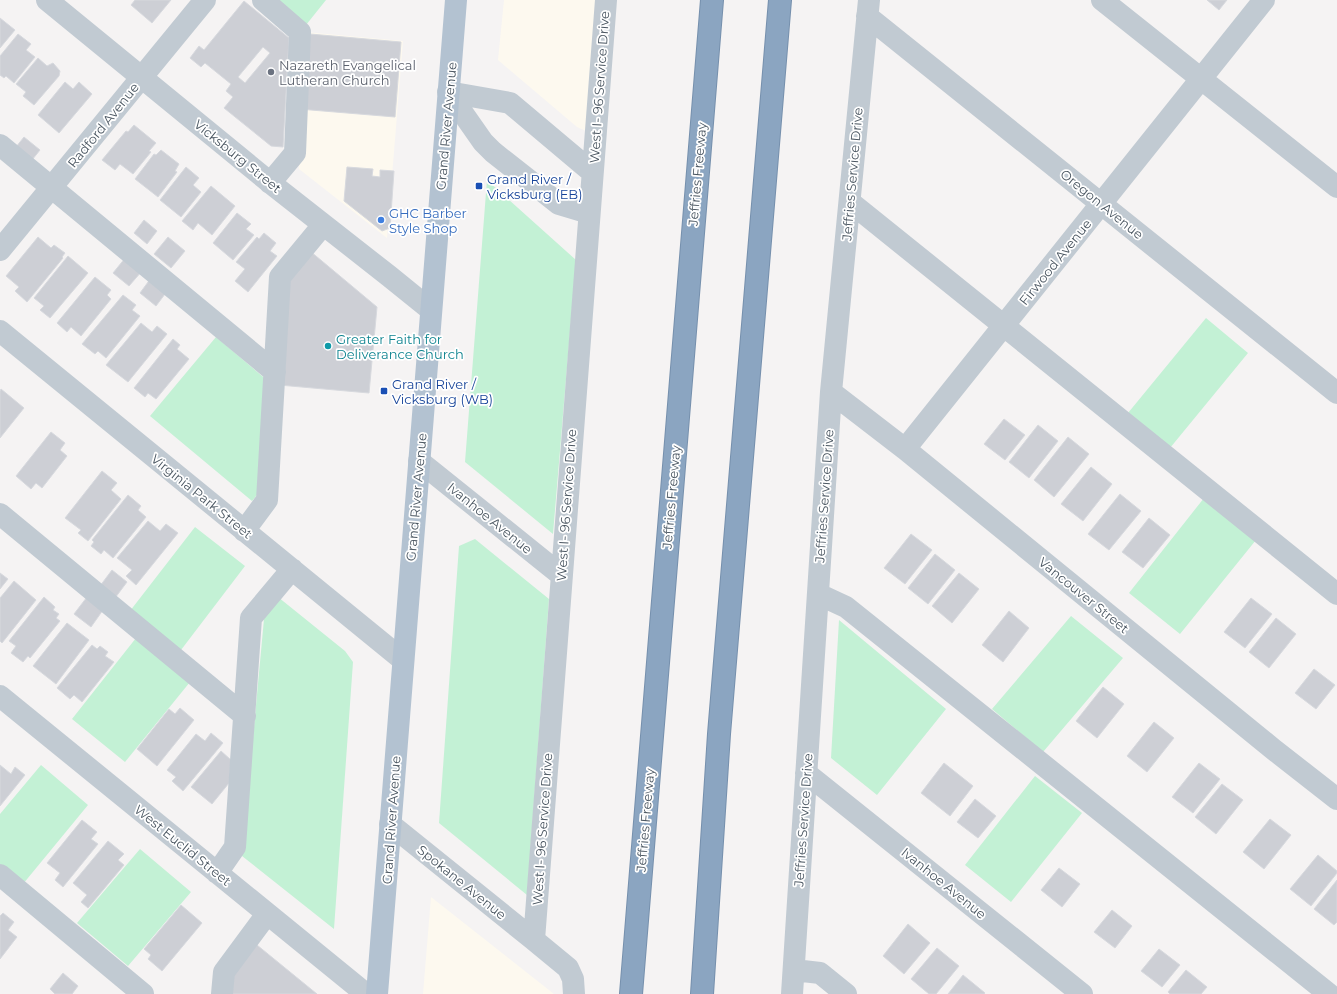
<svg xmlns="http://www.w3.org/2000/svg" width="1337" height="994" viewBox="0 0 1337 994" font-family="Montserrat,sans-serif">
<rect width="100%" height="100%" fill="#f5f3f3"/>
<path fill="#fdf9ef" d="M504,0H599L586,131L577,127L498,60Z
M305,32L403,41L387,238L299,169Z
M431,897L554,994H423Z"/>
<path fill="#c3f1d5" d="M274,0H326L306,25Z
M487,180L576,260L553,534L465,462Z
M1206,318L1248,353L1170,448L1128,413Z
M216,337L268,381L262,489L252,501L150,416Z
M1204,498L1256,540L1180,634L1129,593Z
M195,527L245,566L181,650L130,611Z
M475,539L549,599L527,895L439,823L459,546Z
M278,597L345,651L353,662L334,929L242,856L264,619Z
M1071,616L1123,658L1043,752L992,709Z
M839,620L946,709L877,795L831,758Z
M136,638L190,682L125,762L72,719Z
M41,765L88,805L23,884L0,864V814Z
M1035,776L1082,813L1011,902L965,865Z
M140,849L191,892L128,966L77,923Z"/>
<path fill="#cdcfd5" stroke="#d7d9de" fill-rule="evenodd" d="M135,0H171L152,23L131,5Z
M1207,0H1227L1219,10Z
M244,1L289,38L283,147L271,146L224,108L233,97L226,91L231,84L205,63L201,67L190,58L199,46L204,50ZM263,47L270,53L245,83L238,77Z
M0,18L15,30L0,48Z
M18,34L31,44L26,50L35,57L14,83L6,76L4,78L0,75V56Z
M310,34L401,42L395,117L299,109Z
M38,58L47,66L53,63L60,71L59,76L34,105L23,96L26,92L16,84Z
M65,82L73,89L79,82L92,94L59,133L38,115Z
M134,125L156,143L149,151L151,152L133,174L120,164L115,170L102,160L126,131L128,132Z
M24,137L40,150L32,160L16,147Z
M161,150L179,164L175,171L177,172L158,197L135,179L154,154L156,155Z
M186,167L199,178L193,185L201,192L181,217L160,200Z
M347,167L373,169L372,176L380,177V170L394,171L390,228L382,231L344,201Z
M211,186L235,206L212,235L198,223L193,230L182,221Z
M237,213L251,224L246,229L254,235L233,260L213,243Z
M144,220L157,231L147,244L134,233Z
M264,233L276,243L270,251L277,256L248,292L235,281L245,269L236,262L257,237L259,239Z
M38,237L51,248L54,245L65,253L62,257L63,258L27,302L15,291L19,287L6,276Z
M168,237L185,251L171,268L154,254Z
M310,251L377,307L369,393L279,385L289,276Z
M68,256L88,273L50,318L40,310L44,306L34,298Z
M126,257L142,271L129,286L113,273Z
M95,277L111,290L107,295L111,299L81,336L71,327L67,332L57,323Z
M151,278L168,290L156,306L140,293Z
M123,295L136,305L132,310L140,316L106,358L98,351L95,354L82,344Z
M141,323L152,332L157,326L167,334L128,382L106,365Z
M173,339L180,345L177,349L189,359L156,399L148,393L145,397L134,388Z
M1,389L24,408L0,438V391Z
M1004,419L1025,435L1005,460L984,444Z
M1038,425L1058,441L1029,478L1009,462Z
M51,432L65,443L60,450L67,456L42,488L36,483L31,489L16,476Z
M1068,437L1089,454L1054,497L1034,480Z
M1091,467L1112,484L1083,521L1061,504Z
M102,471L117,483L111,490L121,499L88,541L78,533L81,530L65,518Z
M1120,494L1141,511L1109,550L1088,534Z
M128,495L141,506L138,510L146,517L113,558L104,550L101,554L91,546L94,542L92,540Z
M1149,518L1170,535L1143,568L1122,552Z
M148,521L160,531L166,524L178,533L136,585L126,576L132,570L117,558Z
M911,534L932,550L905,584L884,568Z
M935,554L955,570L928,604L908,588Z
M112,570L127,582L115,598L100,586Z
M0,573L8,579L0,589Z
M959,573L979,589L952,623L932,606Z
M14,581L36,600L2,643L0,641V598Z
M44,597L55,607L53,610L59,614L56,618L60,621L30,658L28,656L23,662L11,653L16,646L9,641Z
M87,597L103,610L91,627L74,614Z
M1251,598L1272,614L1245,648L1224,632Z
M1009,611L1029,628L1003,662L982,645Z
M1276,618L1296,634L1269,668L1249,652Z
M67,623L89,640L56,684L33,666Z
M92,645L97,649L100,646L108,652L105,656L114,662L82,702L74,695L70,699L57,688Z
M1314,669L1335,685L1316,709L1295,693Z
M1103,687L1124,704L1097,738L1076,721Z
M180,708L194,720L157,766L137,749L169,709L175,714Z
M1154,722L1174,738L1147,772L1127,756Z
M211,733L223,743L183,791L172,781L176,777L167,770L196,734L205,741Z
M221,751L231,760L229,783L212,804L191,787Z
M944,763L973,786L950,816L921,793Z
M1199,763L1220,779L1193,813L1172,797Z
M0,765L11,774L15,767L25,775L0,806Z
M1222,784L1243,800L1216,834L1195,817Z
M975,799L996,816L978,838L957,822Z
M1270,819L1291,835L1264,869L1243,852Z
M82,820L97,832L91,839L98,844L63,887L55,880L60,873L47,863Z
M108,841L124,854L118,860L124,865L88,908L81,902L87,895L73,883Z
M1318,855L1337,871V873L1311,906L1290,889Z
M1059,868L1080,884L1062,907L1041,890Z
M1337,880V922L1334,925L1314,909Z
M181,905L202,923L162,971L148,959L151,955L144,949Z
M1112,910L1132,926L1115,948L1094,932Z
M3,913L14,922L8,930L17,937L0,959V916Z
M908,924L930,943L904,974L883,956Z
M257,945L317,994H230L233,975Z
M937,948L959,966L936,994H929L911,979Z
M1159,949L1180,965L1162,987L1141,971Z
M1186,970L1207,987L1201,994H1170L1168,992Z
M63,973L78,986L72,994H55L50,989Z
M963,975L985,993L984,994H948Z"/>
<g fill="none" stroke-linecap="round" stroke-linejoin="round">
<defs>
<path id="highway" d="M631,994L712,0
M702,994L719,734L780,0"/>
</defs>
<use href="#highway" stroke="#7690ad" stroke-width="24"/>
<path stroke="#c1cad2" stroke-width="22" d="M47,0L273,185L389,276L431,310
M263,0L300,32L295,153L270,183
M1102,0L1337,187
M867,16L1337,393
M0,145L275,372
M850,202L1337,594
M589,213L559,204L493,152L483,142L448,92L510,103L592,172
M0,250L205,0
M0,331L403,660
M831,392L905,449L1273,749L1337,799
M905,449L1264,0
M419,461L561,575
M0,514L245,716
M244,531L267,500L280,277L323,225
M818,594L846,607L1329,994
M0,696L366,994
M806,773L1082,994
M390,824L534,940
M217,873L235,847L251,618L292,569
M0,875L143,994
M794,970L820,973L846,994
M222,994L224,972L267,914
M574,994L573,979L568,968L534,940L606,0
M792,994L831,392L869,0"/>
<path stroke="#b3c2d1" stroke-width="22" d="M377,994L456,0"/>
<use href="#highway" stroke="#8ba5c1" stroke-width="22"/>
</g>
<circle fill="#6b7280" stroke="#fff" stroke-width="1.5" cx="271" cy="72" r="4"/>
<g fill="#1a4fb4" stroke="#fff" stroke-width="1.5">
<rect x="475" y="182" width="8" height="8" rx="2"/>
<rect x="380" y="387" width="8" height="8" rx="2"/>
</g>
<circle fill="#3f7fe0" stroke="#fff" stroke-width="1.5" cx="381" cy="220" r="4"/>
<circle fill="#0f9aa8" stroke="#fff" stroke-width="1.5" cx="328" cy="346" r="4"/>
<g text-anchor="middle" stroke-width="3.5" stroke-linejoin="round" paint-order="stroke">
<g font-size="13" fill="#5b616d" stroke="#fff" text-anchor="start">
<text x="279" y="70">Nazareth Evangelical<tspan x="279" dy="15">Lutheran Church</tspan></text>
</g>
<g font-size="13" fill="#4a5661" stroke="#fff">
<text transform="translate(599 87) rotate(-86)" y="5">West I- 96 Service Drive</text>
<text transform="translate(103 125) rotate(-51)" y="5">Radford Avenue</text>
<text transform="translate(446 126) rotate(-85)" y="5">Grand River Avenue</text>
<text transform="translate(238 156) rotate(39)" y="5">Vicksburg Street</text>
<text transform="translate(697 174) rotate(-85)" y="5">Jeffries Freeway</text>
<text transform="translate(852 174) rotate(-85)" y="5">Jeffries Service Drive</text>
<text transform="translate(1102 204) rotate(39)" y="5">Oregon Avenue</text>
<text transform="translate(1055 262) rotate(-51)" y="5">Firwood Avenue</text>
<text transform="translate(202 496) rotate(39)" y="5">Virginia Park Street</text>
<text transform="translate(824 496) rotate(-86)" y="5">Jeffries Service Drive</text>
<text transform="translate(416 497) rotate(-85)" y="5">Grand River Avenue</text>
<text transform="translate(671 497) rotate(-85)" y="5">Jeffries Freeway</text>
<text transform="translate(566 505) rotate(-86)" y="5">West I- 96 Service Drive</text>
<text transform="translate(490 518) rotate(39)" y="5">Ivanhoe Avenue</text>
<text transform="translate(1084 595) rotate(39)" y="5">Vancouver Street</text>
<text transform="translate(391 820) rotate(-86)" y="5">Grand River Avenue</text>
<text transform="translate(645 820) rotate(-85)" y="5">Jeffries Freeway</text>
<text transform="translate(803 820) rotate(-86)" y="5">Jeffries Service Drive</text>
<text transform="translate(542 829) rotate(-86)" y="5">West I- 96 Service Drive</text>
<text transform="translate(183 845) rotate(39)" y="5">West Euclid Street</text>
<text transform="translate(462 882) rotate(39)" y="5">Spokane Avenue</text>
<text transform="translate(944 883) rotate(39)" y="5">Ivanhoe Avenue</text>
</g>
<g font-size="13" fill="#164399" stroke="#fff" text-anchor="start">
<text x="487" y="184">Grand River /<tspan x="487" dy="15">Vicksburg (EB)</tspan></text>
<text x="392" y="389">Grand River /<tspan x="392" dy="15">Vicksburg (WB)</tspan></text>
</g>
<g font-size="13" fill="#366cbe" stroke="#fff" text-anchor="start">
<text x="389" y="218">GHC Barber<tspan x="389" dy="15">Style Shop</tspan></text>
</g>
<g font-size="13" fill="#0d838f" stroke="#fff" text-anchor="start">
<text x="336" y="344">Greater Faith for<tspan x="336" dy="15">Deliverance Church</tspan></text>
</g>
</g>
</svg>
